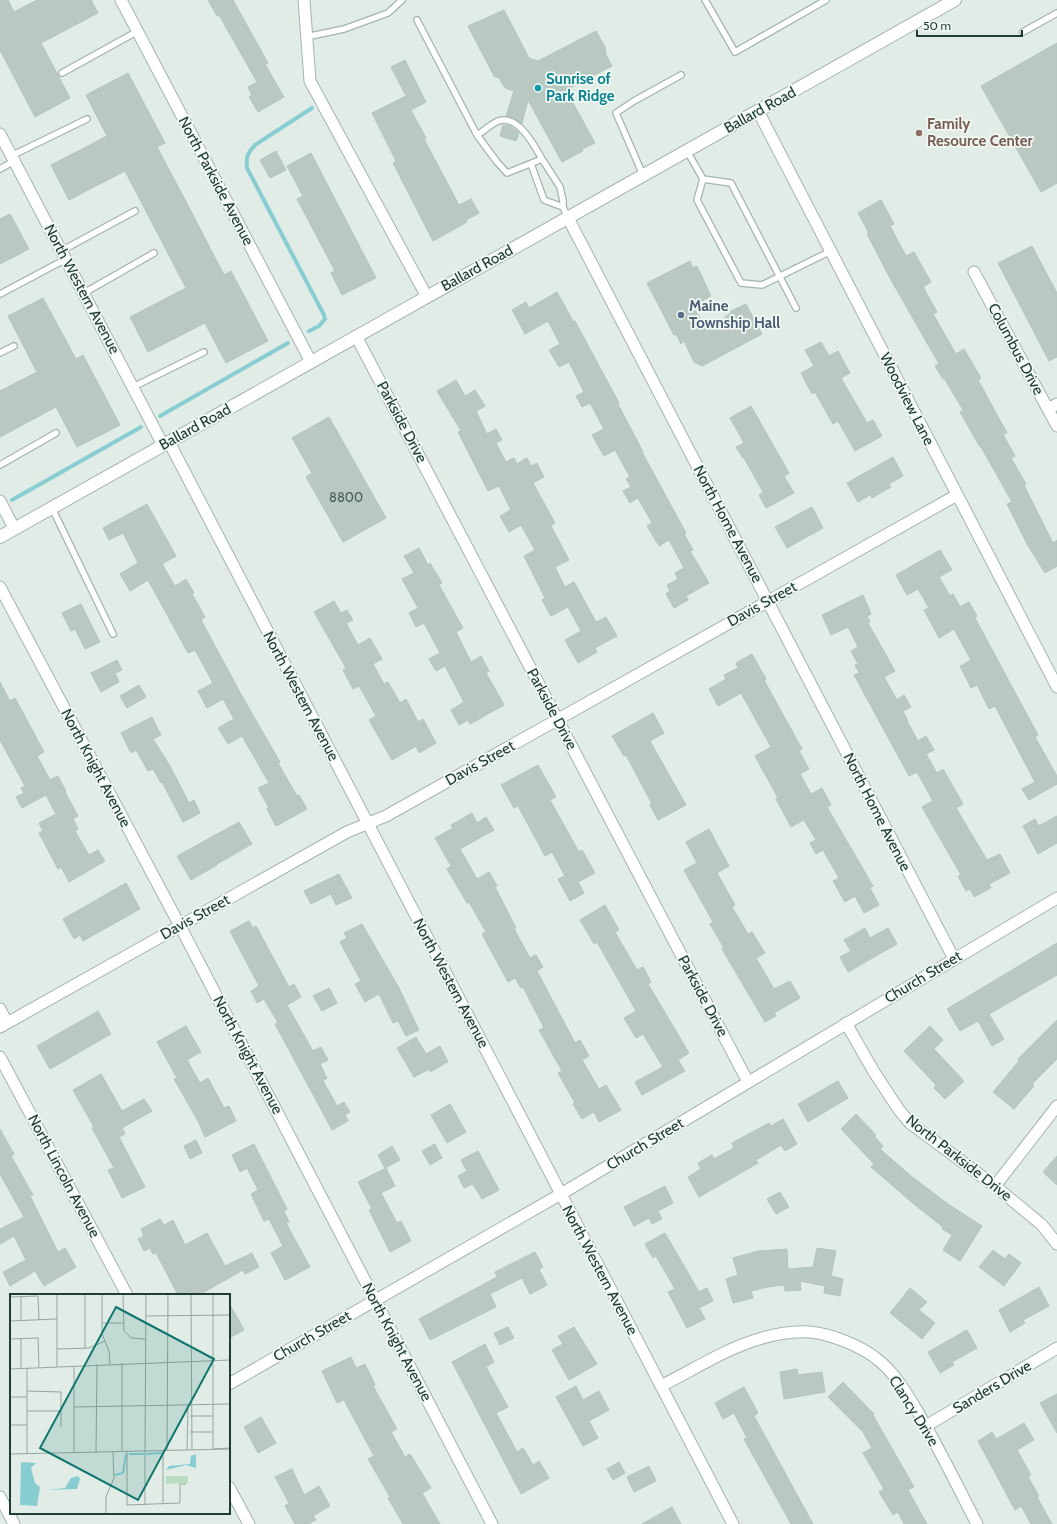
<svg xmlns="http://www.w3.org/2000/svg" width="1057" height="1524" viewBox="0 0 1057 1524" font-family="Cabin,sans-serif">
<rect width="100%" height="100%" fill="#e1ece6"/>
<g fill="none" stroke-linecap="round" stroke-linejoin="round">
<path stroke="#88cdd2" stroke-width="4" d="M309,331L319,326L325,319L324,315L247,168C246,156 247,154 255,145L312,108
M160,416L288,343
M12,500L141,427"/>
</g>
<path fill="#b9c9c1" stroke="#b3c5bc" d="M0,0H8L14,12L37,0H91L98,13L41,43L70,98L35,117L0,50Z
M208,0H233L268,63L265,64L284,97L258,112L249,97L252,95L248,87L257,82L219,15L217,16Z
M504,10L529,58L538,61L596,31L605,47L606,55L612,66L566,90L595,143L582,149L583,151L562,162L528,100L522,123L514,118L506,116L514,91L505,88L499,78L494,76L468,26Z
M1057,43V183L1041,192L981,86Z
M405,60L426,102L411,110L426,138L424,139L459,205L471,199L479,213L466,220L467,222L433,241L393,163L396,161L372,113L406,96L391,67Z
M128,73L165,143L157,147L192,213L224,275L231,271L268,341L226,363L205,323L148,352L130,317L186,288L125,171L69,200L51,165L107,136L86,95Z
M503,125L510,126L519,133L516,141L500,136Z
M276,151L286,170L270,178L260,160Z
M311,153L376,278L342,295L331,273L335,271L297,199L303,196L287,166Z
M881,200L894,224L890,226L906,256L914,252L931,282L923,287L937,312L933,314L956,354L964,349L981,378L978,380L1007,433L1003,434L1015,456L1011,458L1026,484L1024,485L1053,543L1057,540V566L1045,573L1027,544L1007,504L1012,502L981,447H980L960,412L963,410L944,378L943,379L935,366L939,364L891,280L867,234L869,233L858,213Z
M10,214L29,249L0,264V219Z
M1032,246L1057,293V357L1049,361L998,263Z
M690,261L693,268L697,266L711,296L693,306L706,329L726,319L725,317L731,313V311L746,304L762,334L702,366L694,362L684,341L681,344L676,334L674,335L647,283Z
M557,292L573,321H575L619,403L618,404L643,452H642L686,533L684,534L693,550L690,551L709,583L686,596L688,600L674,608L666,594L670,591L667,585L678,579L675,573L684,568L669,540L659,546L647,526L652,523L638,498L630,503L623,491L631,487L626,479L630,477L615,450L604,456L592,435L604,429L590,403L582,407L576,396L584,392L569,362L559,367L549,350L560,344L548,321L525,334L512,310L526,302L529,308Z
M43,298L76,359L83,355L120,425L77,447L56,407L0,437V391L37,372L8,316Z
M821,342L829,356L838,351L850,373L841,378L867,423L873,420L882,436L855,451L838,421L833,424L815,392L812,394L801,373L814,366L805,350Z
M456,380L465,396L475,390L485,406L476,411L487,434L496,429L502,440L496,443L506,462L514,458L517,464L527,458L531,466L537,463L544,477L533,483L555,523L551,526L569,560L555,567L565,587L574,582L596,622L606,617L617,636L595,648L597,652L578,663L565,640L581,631L568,607L551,616L542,600L545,598L524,556L535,550L521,525L509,532L500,516L511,510L499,486L488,491L458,432L461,431L437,391Z
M751,406L789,473L784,476L794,493L766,508L759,495L763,492L744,458H743L736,447L744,443L730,418Z
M329,417L386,518L343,542L306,477L312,473L292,438Z
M893,457L903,476L889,484L891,487L872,498L870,495L858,502L847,483Z
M147,504L176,556L162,564L175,586L186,579L194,593L192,594L205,617L201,620L242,696L280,762L278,763L297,796L299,795L307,809L276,826L267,809L269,808L258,788L269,783L242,736L228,744L218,728L234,719L223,699L207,708L198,691L213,683L195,650L188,653L148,580L130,591L120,574L138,563L123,533L109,540L103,528Z
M812,507L823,528L787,548L775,527Z
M419,548L428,565L430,563L442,583L439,585L463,628L456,632L471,662L481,656L489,671L486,673L504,705L470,724L468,720L459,725L451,710L464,702L445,666L436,671L429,659L440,653L424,623L416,627L409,613L418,608L402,579L414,573L404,556Z
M940,550L952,570L939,577L950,596L953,594L960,607L969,602L977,616L975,618L1038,735L1035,737L1057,776V784L1029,800L1022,789L1035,782L995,706L989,709L977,685L971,688L960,666L971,660L954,629L939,638L924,610L929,608L918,589L907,595L896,575Z
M863,595L871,614L867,616L870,622L868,623L895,671L884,677L897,700L904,695L911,707L903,711L908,721H907L918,741L926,736L934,750L926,754L937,773L943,769L963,804L956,808L987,860L1000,854L1010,873L989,884L991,888L974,897L970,889L966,891L958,876L961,875L922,807L933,801L917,772L909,776L854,675L859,673L855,665L858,664L851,651L858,647L848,627L831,635L822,615Z
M334,601L341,613L347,610L353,620L346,623L358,645L370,638L382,659L373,664L384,684L388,682L400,703L406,699L418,722L423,719L436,743L419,753L416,746L392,760L369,720L376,716L359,686L353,689L343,670L346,668L314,612Z
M81,604L100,642L85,649L75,629L71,631L62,613Z
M752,654L766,679L764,680L802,749L799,751L809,769L800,774L811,794L822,788L831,805L827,807L873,886L870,888L879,905L864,913L855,896L845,902L833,881L839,878L823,850L816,854L810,843L816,840L804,820L791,827L776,799L778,798L755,756L771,747L741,693L718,706L709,689L726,679L724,675L738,668L736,663Z
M117,660L122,670L115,673L119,682L101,692L91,673Z
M0,682L10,701L15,698L44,752L37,756L50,780L58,776L66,791L65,792L78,816L73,819L78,829L75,831L89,855L98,850L105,861L69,882L61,867L58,869L39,833L43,831L39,823L56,814L46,795L22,808L16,797L24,793L21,788L25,786L0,740Z
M139,685L146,697L127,708L120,696Z
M653,713L664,733L650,741L686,805L658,820L650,805L652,804L626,755L624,756L612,736Z
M152,717L161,735L153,739L170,766L189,803L194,800L200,813L183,822L162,782L161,783L153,769L148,771L136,750L131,753L121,733Z
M538,765L556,797L550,800L579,852L582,850L595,873L578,882L584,893L570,901L558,879L565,876L552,852L545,856L518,806L514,808L501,785Z
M472,813L477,823L486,817L494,830L460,849L477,879L489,872L497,886L495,887L516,928L514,929L530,958L536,955L543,967L537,971L575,1043L580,1040L589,1056L582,1060L599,1089L606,1085L621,1110L599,1122L594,1112L582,1119L573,1104L575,1103L558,1073L562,1071L539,1030L544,1028L523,987L521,988L515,978L508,982L482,934L486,932L469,902L467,903L447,869L451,866L435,838L453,828L451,825Z
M1057,816V843L1038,854L1023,826L1035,819L1039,826Z
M239,822L252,844L217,864V865L191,880L177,856Z
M709,829L729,866L717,873L735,905L732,907L748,934L752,932L765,953L756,958L774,989L790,981L800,998L774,1013L776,1016L765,1022L722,949L724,948L710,924L713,922L684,870L697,863L686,842Z
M339,874L352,898L336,905L331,894L311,904L304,891Z
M126,883L140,909L83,941L80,935L74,939L63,919Z
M605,905L619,930L615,932L637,970L643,967L651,982L648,984L689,1053L678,1060L685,1071L642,1095L635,1082L663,1067L643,1034L636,1038L624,1018L636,1011L597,942L594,944L580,920Z
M249,921L253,928L256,926L289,987L294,984L301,997L287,1005L313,1051L321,1047L328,1060L320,1064L327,1078L323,1081L337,1106L344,1102L350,1112L345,1115L348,1121L332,1130L275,1024L278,1023L264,999L257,1003L251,991L259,986L230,931Z
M362,924L399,988L419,1030L406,1036L398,1021L393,1023L379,994L365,1002L355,984L361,981L340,942L347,938L344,933Z
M865,928L870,938L888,928L897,944L848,972L840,957L851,951L844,940Z
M1057,943V975L989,1014L1004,1039L992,1046L978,1021L960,1031L947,1009Z
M329,988L337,1003L322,1011L313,996Z
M98,1011L111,1034L50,1069L37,1046Z
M1057,1020V1059L1032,1084L1034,1086L1014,1109L993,1092L1019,1061L1018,1059Z
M186,1026L201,1052L187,1060L200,1083L208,1078L224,1108L229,1106L236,1121L205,1137L198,1121L174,1079L177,1078L157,1042Z
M930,1026L943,1040L934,1049L964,1081L945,1099L934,1088L936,1085L904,1051Z
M416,1037L426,1054L440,1046L448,1062L430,1072L429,1069L414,1077L397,1048Z
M101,1074L122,1111L144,1099L152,1111L122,1128L125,1134L119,1137L145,1187L122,1198L108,1170L114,1168L92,1128L94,1127L73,1090Z
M838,1081L848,1098L808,1122L798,1104Z
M450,1104L466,1132L447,1143L431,1115Z
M856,1114L876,1135L874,1136L883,1146L880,1149L911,1176L948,1204L982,1226L960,1261L943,1250L952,1235L942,1229L943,1227L915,1205L871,1167L874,1164L841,1129Z
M783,1119L797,1144L785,1151L781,1145L756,1160L758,1163L699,1197L688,1177L701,1169L698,1163L712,1155L714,1159L734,1148L732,1143L769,1123L771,1126Z
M0,1129L14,1154L11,1156L33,1195L30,1196L58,1252L65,1248L76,1267L44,1286L35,1271L10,1286L3,1272L26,1260L14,1236L0,1244V1229L24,1217L0,1174Z
M196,1140L202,1153L190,1159L184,1146Z
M254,1144L287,1209L284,1211L289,1222L286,1223L310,1267L285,1280L271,1253L283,1246L269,1219L264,1221L251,1194L258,1190L247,1168L240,1172L232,1155Z
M435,1144L442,1158L430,1165L422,1151Z
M392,1146L400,1160L385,1168L378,1155Z
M478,1151L499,1190L482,1199L473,1184L464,1188L458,1176L467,1171L461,1160Z
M1057,1156V1185L1043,1172Z
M386,1168L395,1186L381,1193L397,1223L401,1221L411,1241L390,1252L369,1210L372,1209L358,1182Z
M665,1186L673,1203L658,1211L662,1219L652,1224L649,1218L634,1226L624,1207Z
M780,1192L789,1207L776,1214L767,1199Z
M160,1219L164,1225L173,1220L185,1245L207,1233L225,1266L252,1253L259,1267L245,1274L243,1270L199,1295H178L156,1253L153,1254L150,1248L144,1251L138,1239L144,1236L141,1229Z
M665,1233L699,1292L707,1288L713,1301L699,1308L705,1319L687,1328L668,1292L675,1289L656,1256L653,1258L645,1244Z
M817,1248L836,1251L831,1276L843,1279L840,1296L824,1293L825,1286L800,1281L801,1290L785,1291L784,1285L767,1287L751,1291L753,1298L733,1303L726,1279L738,1275L733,1258L758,1251L787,1249L788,1269L813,1267Z
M993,1250L1005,1259L1009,1254L1021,1263L1004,1286L979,1267Z
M535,1252L543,1267L539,1269L547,1285L530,1294L522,1278L490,1294L496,1307L430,1340L419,1319L497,1277L495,1272Z
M1039,1287L1049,1306L1023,1320L1025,1323L1010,1332L999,1310Z
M910,1288L927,1302L919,1310L935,1323L922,1339L890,1313Z
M229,1303L244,1330L229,1338Z
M508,1327L514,1338L500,1345L494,1333Z
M574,1327L597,1364L569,1380L552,1350L563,1344L558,1336Z
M967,1330L977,1348L952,1362L954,1365L940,1373L928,1352Z
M485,1344L494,1362L486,1367L508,1407L496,1413L517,1452L523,1448L533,1465L539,1461L549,1478L521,1494L452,1362Z
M351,1357L356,1368L365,1364L375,1385L373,1386L397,1429L391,1432L405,1457L410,1454L431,1488L422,1493L440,1524H403L388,1498L390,1497L368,1459L374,1456L344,1400L337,1403L322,1371Z
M797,1369L798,1375L822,1372L825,1392L784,1399L780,1372Z
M843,1382L874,1414L873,1415L914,1487L908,1490L927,1524H904L898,1512L893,1515L879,1492L884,1489L863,1453L872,1448L863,1432L828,1397Z
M576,1386L583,1400L599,1391L609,1410L589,1421L598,1438L583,1446L556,1397Z
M744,1387L758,1413L754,1416L813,1524H791L744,1439L747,1438L734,1413L723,1419L715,1403Z
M1057,1394V1433L1040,1403Z
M261,1417L276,1443L258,1453L244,1427Z
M1024,1423L1034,1440L1017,1450L1031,1475L1028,1477L1039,1496L1037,1497L1052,1524H1031L1021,1506L1015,1510L978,1441L992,1432L996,1439Z
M619,1462L625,1473L613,1480L607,1469Z
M649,1466L656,1481L634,1492L627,1477Z
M292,1469L304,1495L319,1486L330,1506L313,1516L316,1520L309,1524H295L285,1506L289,1503L275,1477Z
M672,1507L681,1524H642Z"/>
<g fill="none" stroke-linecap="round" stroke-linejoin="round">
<defs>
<path id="service" d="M705,0L735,52L826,0
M417,20L477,135L497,162L507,173L542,159L560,187L563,201V207L568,218
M1023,32L1057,13
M306,37L344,29L388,13L402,0
M62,73L138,31
M477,135C484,131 491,124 498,121C518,114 534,145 542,159
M687,151L703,179L697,200L741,283L762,285L831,251
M11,156L87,119
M531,164L544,200L563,207
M0,169L14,161
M643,175L616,113L634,101L681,75
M703,179L731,183L796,308
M61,251L135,211
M84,293L154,253
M0,294L66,259
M0,353L14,346
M133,387L204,352
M0,465L56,433
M52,508L113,634"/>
<path id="minor" d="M121,0L311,362
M304,0L310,81L427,297
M758,111L1057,687
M0,134L163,445
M568,218L954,959
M974,272L1057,426
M356,336L748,1082
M1048,409L1057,404
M169,442L733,1524
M0,501L14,528
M0,587L180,926L492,1524
M0,1009L7,1023
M846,1023L874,1072L899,1110L910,1123L995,1186L1042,1225L1057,1244
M0,1027L347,832L386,816L957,495
M0,1057L127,1295
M995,1186L1057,1106
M229,1384L561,1194L1057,898
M661,1386C693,1370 725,1349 759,1339C775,1334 794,1331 810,1332C831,1334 861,1346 877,1359C894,1372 905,1391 916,1409C938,1446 957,1485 977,1524
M926,1426L1057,1348
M229,1487L249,1524
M0,1497L14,1524"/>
<path id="tertiary" d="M0,537L955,0"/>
</defs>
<use href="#service" stroke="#a4b4ad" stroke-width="8"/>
<use href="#minor" stroke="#a4b4ad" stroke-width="13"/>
<use href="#tertiary" stroke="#a4b4ad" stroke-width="14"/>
<use href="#service" stroke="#fff" stroke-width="5.5"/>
<use href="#minor" stroke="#fff" stroke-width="11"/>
<use href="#tertiary" stroke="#fff" stroke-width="12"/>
</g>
<circle fill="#0f9aa8" stroke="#f1f8f4" stroke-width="1.5" cx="538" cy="88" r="4"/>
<circle fill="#8d6e63" stroke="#f1f8f4" stroke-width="1.5" cx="919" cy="133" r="4"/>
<circle fill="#5c6f8a" stroke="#f1f8f4" stroke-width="1.5" cx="681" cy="315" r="4"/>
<g text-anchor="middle" stroke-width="3.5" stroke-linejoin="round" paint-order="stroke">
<g font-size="13" fill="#476056">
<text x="346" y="502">8800</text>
</g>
<g font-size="15" font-weight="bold" fill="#0d838f" stroke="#f1f8f4" text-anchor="start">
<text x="546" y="84">Sunrise of<tspan x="546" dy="17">Park Ridge</tspan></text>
</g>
<g font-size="15" fill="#213d33" stroke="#f1f8f4">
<text transform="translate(760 110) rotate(-29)" y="5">Ballard Road</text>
<text transform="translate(216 181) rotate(62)" y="5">North Parkside Avenue</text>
<text transform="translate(477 268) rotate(-29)" y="5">Ballard Road</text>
<text transform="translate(82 289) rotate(62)" y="5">North Western Avenue</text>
<text transform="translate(1016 349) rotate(62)" y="5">Columbus Drive</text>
<text transform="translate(907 399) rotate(63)" y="5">Woodview Lane</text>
<text transform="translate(402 422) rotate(62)" y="5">Parkside Drive</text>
<text transform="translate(195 427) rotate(-29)" y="5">Ballard Road</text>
<text transform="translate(728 524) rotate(62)" y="5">North Home Avenue</text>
<text transform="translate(762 604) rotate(-29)" y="5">Davis Street</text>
<text transform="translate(301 696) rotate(62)" y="5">North Western Avenue</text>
<text transform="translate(552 709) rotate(62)" y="5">Parkside Drive</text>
<text transform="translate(480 763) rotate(-29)" y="5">Davis Street</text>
<text transform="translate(96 768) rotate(62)" y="5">North Knight Avenue</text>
<text transform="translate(877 812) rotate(63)" y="5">North Home Avenue</text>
<text transform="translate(195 917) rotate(-29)" y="5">Davis Street</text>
<text transform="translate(923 977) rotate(-31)" y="5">Church Street</text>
<text transform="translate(451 983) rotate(62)" y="5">North Western Avenue</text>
<text transform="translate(703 996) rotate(62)" y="5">Parkside Drive</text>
<text transform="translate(248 1055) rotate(62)" y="5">North Knight Avenue</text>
<text transform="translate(645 1144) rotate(-31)" y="5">Church Street</text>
<text transform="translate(959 1158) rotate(38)" y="5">North Parkside Drive</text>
<text transform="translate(64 1176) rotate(62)" y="5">North Lincoln Avenue</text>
<text transform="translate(600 1270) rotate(62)" y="5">North Western Avenue</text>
<text transform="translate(312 1336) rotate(-30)" y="5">Church Street</text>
<text transform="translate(397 1342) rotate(62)" y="5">North Knight Avenue</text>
<text transform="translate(992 1387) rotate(-31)" y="5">Sanders Drive</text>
<text transform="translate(914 1411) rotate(58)" y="5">Clancy Drive</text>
</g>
<g font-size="15" font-weight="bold" fill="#785e54" stroke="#f1f8f4" text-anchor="start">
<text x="927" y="129">Family<tspan x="927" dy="17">Resource Center</tspan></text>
</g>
<g font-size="15" font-weight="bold" fill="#4e5e75" stroke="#f1f8f4" text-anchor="start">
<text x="689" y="311">Maine<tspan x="689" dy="17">Township Hall</tspan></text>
</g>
</g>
<g transform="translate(10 1294)">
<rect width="220" height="220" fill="#e1ece6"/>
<path d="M156,182H178V189L156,190Z" fill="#b9ddc0"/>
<path d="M186,160V174L176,171L156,176L159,172L180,170L181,162ZM11,168L26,169L21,174L25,189L30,193L27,212L10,211ZM68,182L70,185L67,195L37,196L55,194L61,184Z" fill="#88cdd2"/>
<path fill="none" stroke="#88cdd2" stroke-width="2" d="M119,160H134M136,160L152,159M105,181L113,179L116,160"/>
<path fill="none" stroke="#94a69e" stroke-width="1" d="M92,0V40L99,57L100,70M113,0L114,37L121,44L135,45M181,0L182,156M11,2V27M0,3L28,2L29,26M136,22L220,21M0,27L47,25M92,29H113M11,44V74M0,45L28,44L29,73M75,54V0M47,55L79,54L95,47M47,73V0M0,75L220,66M17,97L51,98V133M0,103H17M64,113L220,110M17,117H51M180,122H203M0,131H17M180,138H202M203,155V0M204,155L220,154M177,156L178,111M117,157V211L170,209V190H176M135,157L136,0M157,157L158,0M86,158L87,70M112,158V69M64,159V72M0,160L220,155M17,160V74M153,209V157M135,211V157M96,220V203L104,184L103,158"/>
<path fill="#0f766e" fill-opacity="0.15" stroke="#0f766e" stroke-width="2" d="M106,13L204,65L128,206L30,154Z"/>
<rect width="220" height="220" fill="none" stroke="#213d33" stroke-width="2"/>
</g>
<path d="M917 30v6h105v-6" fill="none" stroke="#213d33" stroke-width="2"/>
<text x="923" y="30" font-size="12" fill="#213d33" stroke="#f1f8f4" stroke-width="3" paint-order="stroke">50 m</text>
</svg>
